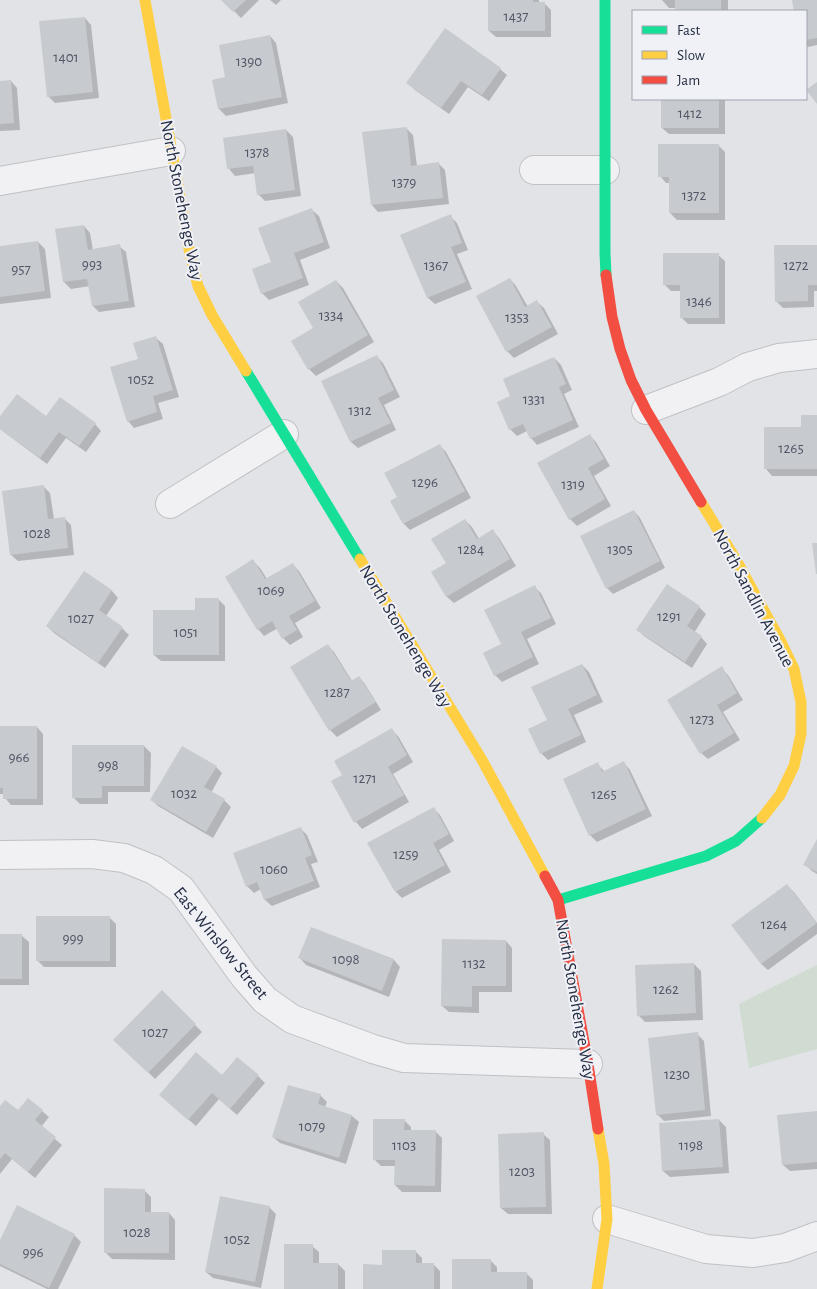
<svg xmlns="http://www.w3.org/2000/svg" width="817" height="1289" viewBox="0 0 817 1289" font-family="'Alegreya Sans',sans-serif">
<rect width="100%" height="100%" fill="#e1e3e7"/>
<path fill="#d0dbd2" d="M817,965V1049L749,1068L739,1004Z"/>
<path fill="#0003" d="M223,0H259L241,18Z
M270,0H281L276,5Z
M489,0H539V3H544L551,10V37H496L489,31Z
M662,0H728V11H676V8H669Z
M793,0H817V45L808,47L806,45V11H795Z
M85,18L91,25L99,98L55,103L48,96Z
M270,36L276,43L288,103L226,116L219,109L214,81L227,78Z
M500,69L507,75L489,101L468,87L449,114L415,90L408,83Z
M11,81L17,88L20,130L0,131V82Z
M662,99H725V134H669L662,128Z
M406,128L413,135L417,166L439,164L445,170L449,204L378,212L372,205Z
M286,130L293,137L301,196L265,201L259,195L256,173L235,176L229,169Z
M718,145L725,152V220H677L670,213V183H666L660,176Z
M312,210L319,216L330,248L300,260L309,285L269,300L262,293L273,262Z
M450,216L457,223L468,250L457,254L472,289L435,304L428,298L402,236Z
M84,226L90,233L93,250L119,246L126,252L135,307L99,312L93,306L90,286L71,289L64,282Z
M38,242L45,249L51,298L0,304V247Z
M817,246V291H814V307L783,308L776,301Z
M718,255L725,261V324H688L681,317V291H671L664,284Z
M510,279L516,286L528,307L537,302L544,308L558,334L514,358L507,351Z
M336,281L343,288L374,342L316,376L309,369L315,329Z
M156,338L163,344L179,397L158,403L163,419L134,428L128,421L139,360Z
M376,356L383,363L400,397L384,405L396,430L358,448L351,442L323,382Z
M554,358L561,365L572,390L564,394L579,427L537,445L531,438L527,431L517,436L510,429L512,397Z
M817,416V476H772L766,469L802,428Z
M46,417L95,424L101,431L86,452L66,438L47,464L0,429V419Z
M589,435L596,442L610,466L594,476L611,506L577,526L570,519Z
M439,445L446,452L471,498L410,530L404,524L399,498Z
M44,487L50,493L54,519L64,518L71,525L74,555L18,561L11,555Z
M634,511L640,518L665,568L613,594L607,588Z
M465,520L472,527L479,539L493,531L499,538L516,566L454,603L447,597L433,573L448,564Z
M253,561L260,568L267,579L292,564L299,571L321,608L295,623L303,637L290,645L283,638L278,628L264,636L258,629Z
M85,572L112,591L118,598L106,616L122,628L129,635L105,668L54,633L47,626Z
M534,587L541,593L556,624L527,639L539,664L502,682L495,675L484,653L502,644Z
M218,599L225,606V661H161L154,655L196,611Z
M699,607L706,614L694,633L701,637L707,644L692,668L644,636L638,630Z
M327,645L334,652L352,681L359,677L365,684L381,710L337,737L330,730L292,668Z
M582,665L589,672L603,702L574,715L586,742L548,760L541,753L548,721Z
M721,668L728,675L743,700L723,712L740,740L708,759L701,753Z
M0,727H37L43,734V805H11L5,798V794H0Z
M391,730L398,736L413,762L393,774L409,802L362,829L356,822L343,775Z
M144,746L151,753L150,792H108V804H80L73,797Z
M624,763L630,770L652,816L597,842L590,835L597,764L605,772Z
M216,767L222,773L211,793L224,800L231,807L213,838L158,806L152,800Z
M433,808L440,815L454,841L439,850L451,872L402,898L396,892Z
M300,828L307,835L318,862L311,864L320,887L272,906L265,900L261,889L254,893L247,886Z
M817,842V874L812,871L805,864Z
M787,886L794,892L817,923V934L768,970L761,964Z
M109,917L116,924V967H44L37,960Z
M311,928L394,960L400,967L389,997L306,965L300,958Z
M0,936H22L29,942V985H0Z
M506,941L512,948V992H479V1013L449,1012L442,1006Z
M694,964L701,971L703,1020L645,1022L638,1015Z
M162,992L202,1032L155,1079L115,1039Z
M697,1034L704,1041L711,1116L664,1121L657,1114Z
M222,1076H258L265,1083L237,1115L219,1099L196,1126L167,1101Z
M320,1095L327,1102L325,1107L352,1116L359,1122L346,1164L280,1143L273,1137Z
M0,1108L18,1112L42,1111L49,1117L41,1127L62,1145L35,1178L12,1159L0,1174Z
M817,1113V1169L790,1171L783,1165Z
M404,1120L411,1127V1131L436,1132L442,1138L441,1192H402L395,1185L396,1166H381L374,1159Z
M719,1120L726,1127L729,1173L670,1177L663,1171Z
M543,1134L550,1140L552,1214H508L501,1208Z
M144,1190L151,1197V1213H169L175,1220V1260L112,1259L105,1252Z
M269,1207L276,1214L261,1288L213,1278L206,1272Z
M74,1235L81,1242L58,1289H47L0,1266V1242Z
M312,1246L319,1252V1264H338L345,1271V1289H285Z
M415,1251L422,1258V1264H433L440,1271V1289H364L384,1266Z
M491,1261L497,1267V1273H526L533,1280V1289H453Z"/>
<path fill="#c7cace" d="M221,0H246L233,12Z
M488,0H533V2H545V31H488Z
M675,0H721V11H675Z
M792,0H817V38L806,40V11H794Z
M85,17L93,92L47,97L39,21Z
M445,28L501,68L482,95L461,81L441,108L406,83Z
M270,35L282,97L218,109L212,80L225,77L219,45Z
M11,80L14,123L0,124V81Z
M817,82V104L806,90Z
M661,99H719V128H661Z
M407,127L411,166L439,162L443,198L371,205L362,132Z
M286,129L295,190L257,195L253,166L227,169L223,138Z
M658,144H719V213H669V177H658Z
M312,208L324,242L294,253L303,278L261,294L252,269L271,262L258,228Z
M451,214L462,243L451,247L466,282L427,298L400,235Z
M84,225L88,250L120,244L129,301L92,306L87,279L63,282L55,229Z
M38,241L45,291L0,297V246Z
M774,245H817V285H808V301L775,302Z
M663,253H719V318H680V285H663Z
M510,278L525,307L537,300L552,327L506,352L476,296Z
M336,280L368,335L308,370L291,341L313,328L298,302Z
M156,336L173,390L153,396L157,412L127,422L110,367L138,359L133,343Z
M377,355L394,390L378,398L391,423L350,442L321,381Z
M554,357L566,384L559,387L573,420L530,439L523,424L509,430L497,402L510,396L503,379Z
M17,394L46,416L60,397L96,423L79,446L59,432L40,458L0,429V416Z
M801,415H817V469H764V427H801Z
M590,434L604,459L588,468L605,499L569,520L537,463Z
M440,444L465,491L403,524L390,501L397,497L384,473Z
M44,485L48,519L65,517L68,548L10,555L2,491Z
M634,510L660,561L606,589L580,536Z
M465,519L477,539L493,529L510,559L446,597L431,572L446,563L431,539Z
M812,543H817V574H816Z
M253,559L265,579L293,563L315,601L289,616L297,630L282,639L272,621L257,630L225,577Z
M84,571L112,590L99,610L123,627L98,663L46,626Z
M667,584L700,606L687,626L702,636L685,662L636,630Z
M535,585L551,618L521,632L533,657L494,676L483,653L501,644L484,610Z
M195,598H219V655H153V610H195Z
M328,644L351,681L359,676L376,702L329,731L290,667Z
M582,664L597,695L568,709L581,735L540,754L528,729L547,720L531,687Z
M722,666L737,693L717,705L734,733L700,754L667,700Z
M0,726H37V799H3V788H0Z
M392,728L407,755L388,767L404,795L354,823L331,781L342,775L334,761Z
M72,745H144V786H102V798H72Z
M182,746L217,766L204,787L225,799L206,832L150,800Z
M624,761L646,809L589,836L563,779L598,762L602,772Z
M434,807L449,834L433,843L445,865L395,892L367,843Z
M301,827L312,855L305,858L314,881L264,900L257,882L246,887L233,853Z
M817,839V872L803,865Z
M787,884L817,923L761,964L731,925Z
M36,916H110V961H36Z
M311,927L394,959L382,991L298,958Z
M0,934H22V979H0Z
M442,939L506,940V986H472V1007L441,1006Z
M694,963L696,1013L637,1016L635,965Z
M162,990L196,1024L148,1073L113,1040Z
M698,1032L705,1110L656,1115L648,1038Z
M196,1052L222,1075L237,1057L259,1075L230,1109L212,1093L188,1120L159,1095Z
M288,1085L321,1094L318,1104L352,1115L339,1158L272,1137Z
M28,1098L43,1110L35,1120L56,1137L28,1172L5,1153L0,1159V1106L5,1100L18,1110Z
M817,1111V1162L782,1165L777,1115Z
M373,1119H405L404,1130H436L435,1186L394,1185L395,1160H373Z
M719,1119L723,1167L662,1171L659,1123Z
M544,1132L546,1207L500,1208L498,1134Z
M104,1188L145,1189V1212H169V1253H104Z
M220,1196L270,1206L255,1282L205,1272Z
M17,1205L75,1234L49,1288L0,1264V1240Z
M284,1244H313V1263H338V1289H284Z
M382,1250H416V1263H434V1289H363V1264L382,1265Z
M452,1259H491V1272H527V1289H452Z"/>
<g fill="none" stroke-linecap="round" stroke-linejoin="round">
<defs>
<path id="street" d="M534,170H605
M0,181L171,151
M646,410L719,382L748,367L779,358L817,354
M170,504L284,434
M0,855L92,854L124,858L154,870L181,889L244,976L265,1000L292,1019L373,1049L404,1058L588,1064
M607,1219L706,1249L753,1253L785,1248L817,1236"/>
</defs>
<use href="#street" stroke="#bfc1c5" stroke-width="30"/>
<use href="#street" stroke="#f1f1f3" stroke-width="28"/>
<path stroke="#16e098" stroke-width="11" d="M605,0V253L606,275
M246,371L360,559
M558,900L706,856L736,841L762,818"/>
<path stroke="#ffcf43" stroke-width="11" d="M145,0L190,254L198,286L212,315L246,371
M701,502L735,558L780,640L794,669L801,702V734L794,766L780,795L762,818
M360,559L482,760L545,876
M597,1289L607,1219L604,1164L598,1129"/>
<path stroke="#f24e42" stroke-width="11" d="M606,275L612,317L620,349L631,380L646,410L701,502
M545,876L558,900L588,1064L598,1129"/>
</g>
<g text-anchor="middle" stroke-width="4" stroke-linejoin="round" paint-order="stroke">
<g font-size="15" fill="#515666">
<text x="516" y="21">1437</text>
<text x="66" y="62">1401</text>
<text x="249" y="66">1390</text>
<text x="690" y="118">1412</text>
<text x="257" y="157">1378</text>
<text x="404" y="187">1379</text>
<text x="694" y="200">1372</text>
<text x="92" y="269">993</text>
<text x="436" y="270">1367</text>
<text x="796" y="270">1272</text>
<text x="21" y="274">957</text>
<text x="699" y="306">1346</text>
<text x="331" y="320">1334</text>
<text x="517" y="322">1353</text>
<text x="141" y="384">1052</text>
<text x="534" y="404">1331</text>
<text x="360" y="415">1312</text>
<text x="791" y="453">1265</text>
<text x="425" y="487">1296</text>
<text x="573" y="489">1319</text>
<text x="37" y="538">1028</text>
<text x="471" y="554">1284</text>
<text x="620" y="554">1305</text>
<text x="271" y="595">1069</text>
<text x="669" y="621">1291</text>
<text x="81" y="623">1027</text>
<text x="186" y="637">1051</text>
<text x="337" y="697">1287</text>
<text x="702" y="724">1273</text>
<text x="19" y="762">966</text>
<text x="108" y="770">998</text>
<text x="365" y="783">1271</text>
<text x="184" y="798">1032</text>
<text x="604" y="799">1265</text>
<text x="406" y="859">1259</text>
<text x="274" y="874">1060</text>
<text x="774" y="929">1264</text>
<text x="73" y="943">999</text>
<text x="346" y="964">1098</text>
<text x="474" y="968">1132</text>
<text x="666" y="994">1262</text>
<text x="155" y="1037">1027</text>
<text x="677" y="1079">1230</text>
<text x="312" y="1131">1079</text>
<text x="404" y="1150">1103</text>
<text x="691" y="1150">1198</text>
<text x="522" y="1176">1203</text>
<text x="137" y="1237">1028</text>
<text x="237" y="1244">1052</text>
<text x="33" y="1257">996</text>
</g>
<g font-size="18" fill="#272e42" stroke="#eff1f7">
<text transform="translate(182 200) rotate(79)" y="6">North Stonehenge Way</text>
<text transform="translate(754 598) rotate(62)" y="6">North Sandlin Avenue</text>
<text transform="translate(406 636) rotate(59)" y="6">North Stonehenge Way</text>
<text transform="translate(221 943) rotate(51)" y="6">East Winslow Street</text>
<text transform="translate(576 999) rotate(80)" y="6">North Stonehenge Way</text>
</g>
</g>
<rect x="632" y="10" width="175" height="90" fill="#eff1f7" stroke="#9fa3af"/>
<rect x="642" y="26" width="25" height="8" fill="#16e098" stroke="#9fa3af"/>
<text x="677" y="35" font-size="15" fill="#272e42">Fast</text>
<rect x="642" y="51" width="25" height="8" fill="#ffcf43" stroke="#9fa3af"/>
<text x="677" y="60" font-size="15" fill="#272e42">Slow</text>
<rect x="642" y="76" width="25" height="8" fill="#f24e42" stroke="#9fa3af"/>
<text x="677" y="85" font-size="15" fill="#272e42">Jam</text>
</svg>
